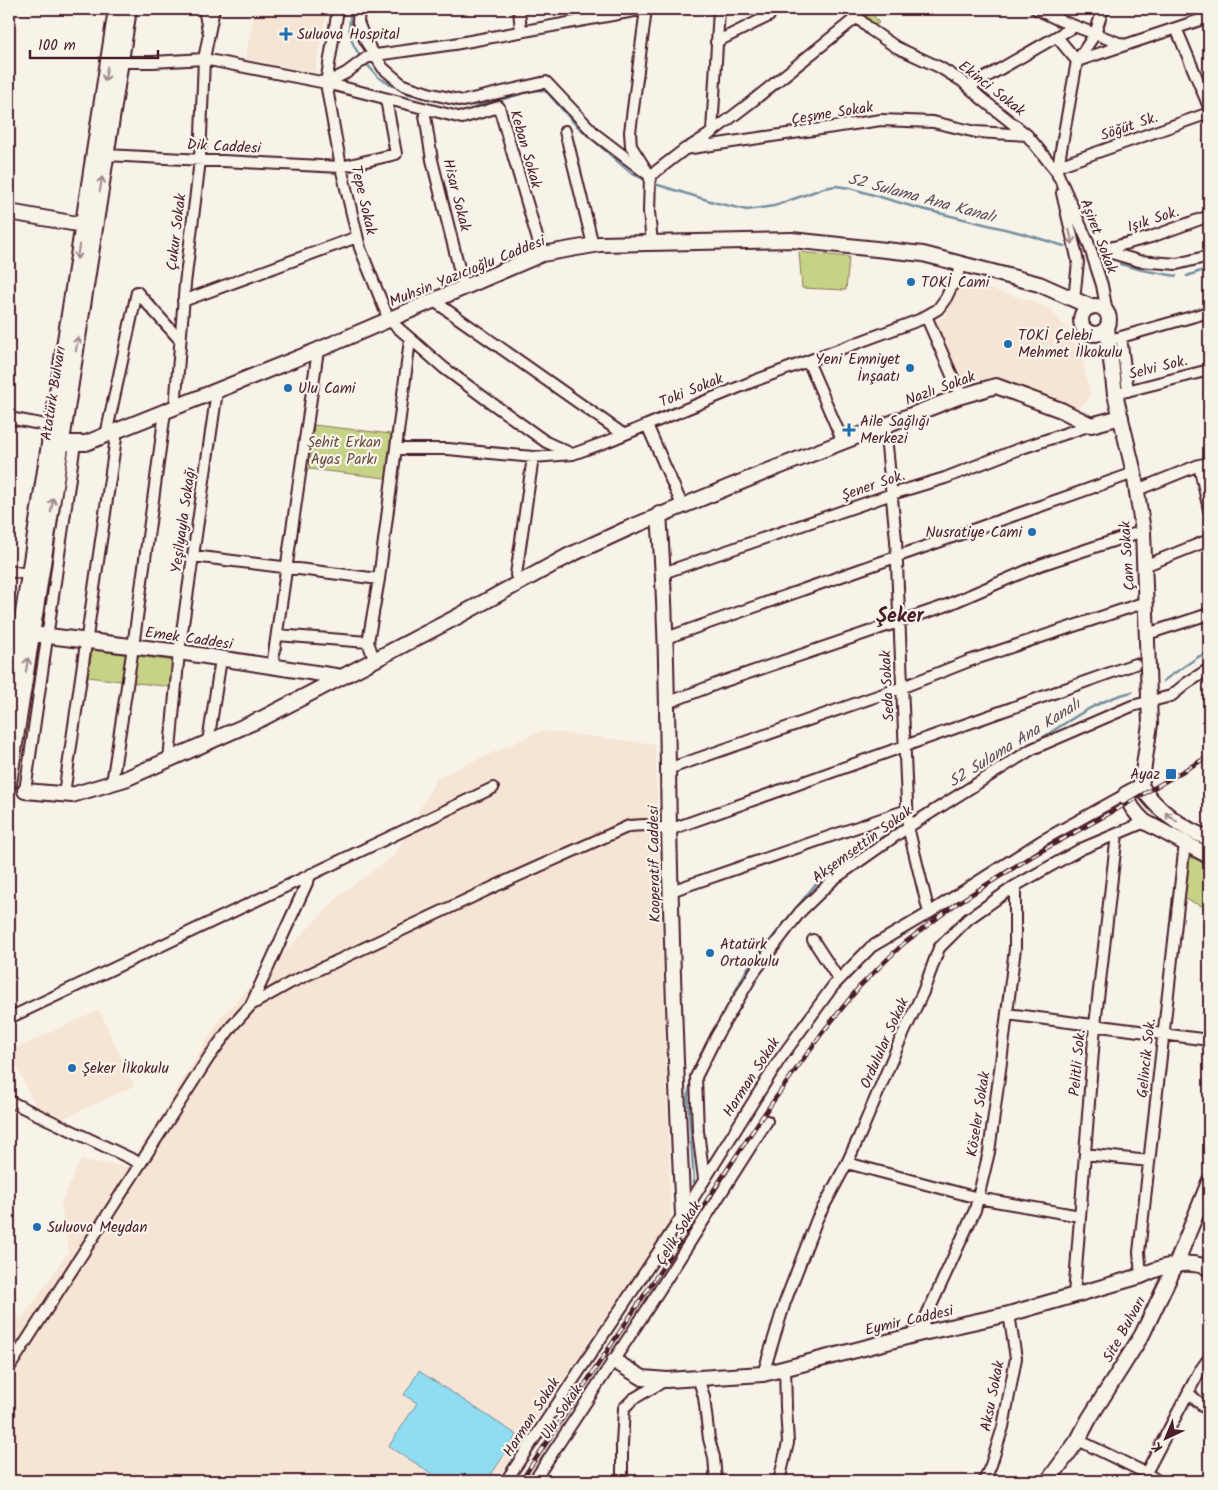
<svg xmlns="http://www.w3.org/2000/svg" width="1218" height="1490" viewBox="0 0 1218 1490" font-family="Kalam,sans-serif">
<rect width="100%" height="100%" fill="#f7f3e8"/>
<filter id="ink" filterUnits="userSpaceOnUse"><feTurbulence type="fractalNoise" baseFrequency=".02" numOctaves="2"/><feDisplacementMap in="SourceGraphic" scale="10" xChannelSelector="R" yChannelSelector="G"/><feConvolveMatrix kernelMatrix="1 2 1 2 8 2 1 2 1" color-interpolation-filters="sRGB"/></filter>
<g filter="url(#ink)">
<path fill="#f6e4d4" d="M255,9H327L315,72L245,59Z
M966,282L1028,300L1049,308L1068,330L1082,358L1090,394L1085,403L1081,406L1075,408L997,380L961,387L934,327V321L945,316L962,283Z
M541,731L655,744L671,1222L642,1263L496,1481H9V1311L22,1319L69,1251L61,1203L81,1160L127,1167L151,1132L222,1016L345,891L395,855L437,778Z
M99,1010L134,1086L45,1127L10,1051Z"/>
<path fill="#c6d286" stroke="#887858" d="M857,9H869L879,23L875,25Z
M799,252L849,257L846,290L802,288Z
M314,425L391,434L386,478L309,469Z
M92,650L175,661L171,687L88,677Z
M1189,856L1209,866V909L1180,897Z"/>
<path fill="#90dcf0" stroke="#7490a1" d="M419,1371L517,1435L487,1481H443L389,1446L417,1403L404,1395Z"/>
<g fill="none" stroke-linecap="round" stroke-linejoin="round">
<path stroke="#7490a1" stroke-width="2.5" d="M352,9C347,28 349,41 361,57
M366,63L378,77L406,93L455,105H483L531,91L540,90L547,92L574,123L631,173L646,180
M658,185L717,203L747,210L774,206L824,188L836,186L850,188L914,207L1021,233L1064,246
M1120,264L1142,270L1176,276
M1187,276L1209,268
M1163,681L1198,657L1209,652
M1032,744C1064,725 1095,700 1132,692
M912,818L983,774
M719,1023L747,969L814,886L858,853L899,826
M692,1077L688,1097L694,1182"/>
<defs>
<path id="street" d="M204,9L208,30
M338,9L326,83L341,167L360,248L389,320L444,368L486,399L546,442L570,453
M359,9L358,22L365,40L383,68L403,85L428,93L463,101L546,82L595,134L650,176L685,149L881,120L933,122L976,132L1027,135
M519,9L521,32
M646,9L630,132L631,146L650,176L649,212L652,243
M848,9L871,30L896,47L939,67L962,81L982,99L1027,135L1057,172L1088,242L1102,285L1107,312
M1036,9L1059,20L1124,45
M1176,28L1209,107
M1057,37L1077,61L1209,17
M716,42L769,16
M120,62H153L204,59L326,83L462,118L499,107L542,254
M326,83L346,73L366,58L376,55L454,44L645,9
M969,87L1075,26
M424,109L432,160L464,288
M565,131L593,245
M712,132L719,9
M688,148L707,136L750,103L857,17
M106,155L341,167L396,154L386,99
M1058,166L1209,113
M1058,176L1057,172L1077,61L1095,34L1103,9
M1062,193L1078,262L1074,300
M1106,249L1151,237L1209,216
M1108,252L1139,261L1177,264L1209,256
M137,292L180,340
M183,301L357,237
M434,301L623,434
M926,316L961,396
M1121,337L1128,391
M1108,340L1121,337L1209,312
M808,361L843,442
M1115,394L1209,370
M175,408L185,284L200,160L204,59L214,9
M9,418L51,426
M647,425L682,505
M885,425L896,540L908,827L929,913
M106,435L137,292
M396,449H448L533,457L573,454L606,442L754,381L919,320L938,309L946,298L962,265
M1199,465L1209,510
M1137,490L1199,465L1209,463
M193,556L379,579
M1144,566L1209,540
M9,571L28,574
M663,573L892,494L945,478L1019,449L1091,425
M520,582L516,575L533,457
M1147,634L1209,614
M277,635L368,642
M666,638L1134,473
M374,659L368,642L379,579L410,340
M272,667L318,350
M667,703L719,683L945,606L1040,565L1143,531
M208,742L221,659
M169,760L179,652L217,391
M668,769L903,687L969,661L1146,602
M112,783L133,647L165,412
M25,791L75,443
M64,794L117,431
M671,891L907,810
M813,940L839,980
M251,1005L311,874
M1007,1014L1209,1040
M9,1018L493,788
M9,1101L140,1163
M1085,1154L1149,1161
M847,1163L978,1198L1080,1216
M704,1179L698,1131L696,1077L717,1035L755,971L800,912L834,879L908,827L1032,749L1132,706L1171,696L1187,683L1209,669
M1141,1276L1139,1252L1185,843
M1074,1295L1095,1025L1117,834
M918,1334L975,1210L989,1152L1000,1070L1015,948V886
M9,1368L209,1057L232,1026L251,1005L290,983L502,883L629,826L645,825L669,830L1135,664
M763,1374L785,1302L817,1219L847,1163L859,1137L899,1043L923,992L939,948L968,919L1015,886L1081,849L1145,822
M698,1377L704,1397L709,1439L714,1457L716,1481
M1188,1393L1209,1411
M1078,1440L1146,1473L1158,1481
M1146,1473L1199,1372L1209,1358
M506,1481L675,1227L778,1062L833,986L871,947L929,913L1043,840L1126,794
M534,1481L648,1308L767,1121
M622,1481V1444L624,1408L633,1399L666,1380
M779,1481L788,1443L786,1407L785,1367
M984,1481L991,1465L1003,1427L1016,1358L1009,1314"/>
<path id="secondary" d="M9,212L83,225
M1081 320a14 14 0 1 1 28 0a14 14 0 1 1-28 0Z
M1107,328L1115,394L1134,473L1143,531L1150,724L1141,786
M49,440L61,443H86L318,350L542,254L600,244L792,240L923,254L1039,284L1091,307
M659,514C667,619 667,723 669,828C672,957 676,1085 683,1214
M32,634L179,652L342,677
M9,704L116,9
M9,783L129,9
M1141,786L1126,794C1129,806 1136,814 1145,822L1209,856
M1141,786C1155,808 1183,830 1209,838
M25,791L72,795L125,779L263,718L453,619L570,555L629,528L768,471L958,397L996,386L1061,410L1091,425L1121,417
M614,1361L643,1378L667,1380L763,1374L918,1334L1009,1314L1141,1276C1162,1266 1187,1259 1209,1268
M1048,1481L1078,1440L1089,1419L1142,1335L1176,1264L1209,1182"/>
</defs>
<use href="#street" stroke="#4a1f2b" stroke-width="14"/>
<use href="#secondary" stroke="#4a1f2b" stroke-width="18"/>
<use href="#street" stroke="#f7f3e8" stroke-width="10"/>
<use href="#secondary" stroke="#f7f3e8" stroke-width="14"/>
<defs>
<path id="rail" d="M521,1481L762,1117L822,1033L860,986L903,944L956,904L1034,855L1128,803L1209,756"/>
</defs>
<use href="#rail" stroke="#4a1f2b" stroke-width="4.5"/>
<use href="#rail" stroke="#f7f3e8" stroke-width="2.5" stroke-dasharray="8" stroke-linecap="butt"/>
</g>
<defs><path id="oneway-shaft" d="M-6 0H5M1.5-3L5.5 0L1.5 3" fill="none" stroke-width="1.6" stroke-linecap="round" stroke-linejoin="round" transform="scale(1.25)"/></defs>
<g stroke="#a0898a">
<use href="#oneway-shaft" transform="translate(106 74) rotate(99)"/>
<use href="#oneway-shaft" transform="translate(101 184) rotate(-81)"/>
<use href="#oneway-shaft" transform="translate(1071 237) rotate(76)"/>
<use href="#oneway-shaft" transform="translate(78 252) rotate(99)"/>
<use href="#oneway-shaft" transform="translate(77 344) rotate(-81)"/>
<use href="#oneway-shaft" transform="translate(52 505) rotate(-81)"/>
<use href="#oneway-shaft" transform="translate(27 665) rotate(-81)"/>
<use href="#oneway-shaft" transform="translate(1171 817) rotate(-143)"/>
</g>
</g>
<g fill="#1f6fb2" stroke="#f7f3e8" stroke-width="2">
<path d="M283.5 26.5h5v5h5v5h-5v5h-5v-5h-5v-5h5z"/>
<circle cx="911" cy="282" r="5"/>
<circle cx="1008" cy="344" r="5"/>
<circle cx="910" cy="368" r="5"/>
<circle cx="288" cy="388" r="5"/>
<path d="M846.5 422.5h5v5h5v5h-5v5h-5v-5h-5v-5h5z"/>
<circle cx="1032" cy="532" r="5"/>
<rect x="1165" y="768" width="12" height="12" rx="2.5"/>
<circle cx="710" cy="953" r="5"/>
<circle cx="72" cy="1068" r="5"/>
<circle cx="37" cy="1227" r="5"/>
</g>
<g text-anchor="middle" stroke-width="4.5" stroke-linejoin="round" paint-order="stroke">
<g font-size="15" fill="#4a1f2b" stroke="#f7f3e8" text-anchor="start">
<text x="297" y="39">Suluova Hospital</text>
<text x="921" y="287">TOKİ Cami</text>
<text x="1018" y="340">TOKİ Çelebi<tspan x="1018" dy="17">Mehmet İlkokulu</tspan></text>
<text x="900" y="364" text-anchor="end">Yeni Emniyet<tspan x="900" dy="17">İnşaatı</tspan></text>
<text x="298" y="393">Ulu Cami</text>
<text x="860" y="426">Aile Sağlığı<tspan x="860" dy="17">Merkezi</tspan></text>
<text x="1022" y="537" text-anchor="end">Nusratiye Cami</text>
<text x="1160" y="779" text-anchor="end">Ayaz</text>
<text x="720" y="949">Atatürk<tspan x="720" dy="17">Ortaokulu</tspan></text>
<text x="82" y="1073">Şeker İlkokulu</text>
<text x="47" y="1232">Suluova Meydan</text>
</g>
<g font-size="15" fill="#4a1f2b" stroke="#f7f3e8">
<text transform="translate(992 88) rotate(38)" y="5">Ekinci Sokak</text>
<text transform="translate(832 113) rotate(-9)" y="5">Çeşme Sokak</text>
<text transform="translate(1129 126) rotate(-19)" y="5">Söğüt Sk.</text>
<text transform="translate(224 146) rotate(3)" y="5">Dik Caddesi</text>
<text transform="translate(526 149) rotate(74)" y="5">Keban Sokak</text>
<text transform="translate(457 195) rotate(76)" y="5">Hisar Sokak</text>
<text transform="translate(364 200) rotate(77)" y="5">Tepe Sokak</text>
<text transform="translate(1153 219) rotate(-18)" y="5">Işık Sok.</text>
<text transform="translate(176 232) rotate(-83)" y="5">Çukur Sokak</text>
<text transform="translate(1099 236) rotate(69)" y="5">Aşiret Sokak</text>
<text transform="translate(467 271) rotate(-22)" y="5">Muhsin Yazıcıoğlu Caddesi</text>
<text transform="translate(1158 367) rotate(-14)" y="5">Selvi Sok.</text>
<text transform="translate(940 388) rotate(-20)" y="5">Nazlı Sokak</text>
<text transform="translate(691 390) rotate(-22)" y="5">Toki Sokak</text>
<text transform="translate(53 393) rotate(-81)" y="5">Atatürk Bulvarı</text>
<text transform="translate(873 485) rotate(-19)" y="5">Şener Sok.</text>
<text transform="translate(183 520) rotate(-82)" y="5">Yeşilyayla Sokağı</text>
<text transform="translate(1127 556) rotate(-94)" y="5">Çam Sokak</text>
<text transform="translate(189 638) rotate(8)" y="5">Emek Caddesi</text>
<text transform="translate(887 686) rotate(-93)" y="5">Seda Sokak</text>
<text transform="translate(862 844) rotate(-36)" y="5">Akşemsettin Sokak</text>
<text transform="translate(654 864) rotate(-91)" y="5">Kooperatif Caddesi</text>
<text transform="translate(884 1043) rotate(-66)" y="5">Ordulular Sokak</text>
<text transform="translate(1146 1058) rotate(-84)" y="5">Gelincik Sok.</text>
<text transform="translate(1077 1063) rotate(-85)" y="5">Pelitli Sok.</text>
<text transform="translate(751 1077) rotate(-57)" y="5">Harman Sokak</text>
<text transform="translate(978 1114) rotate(-81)" y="5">Köseler Sokak</text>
<text transform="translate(678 1233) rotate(-58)" y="5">Çelik Sokak</text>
<text transform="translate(909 1320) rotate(-13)" y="5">Eymir Caddesi</text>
<text transform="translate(1124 1329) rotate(-61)" y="5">Site Bulvarı</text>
<text transform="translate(992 1396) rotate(-79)" y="5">Aksu Sokak</text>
<text transform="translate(561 1412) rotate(-56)" y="5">Ulu Sokak</text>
<text transform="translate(531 1417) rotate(-57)" y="5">Harman Sokak</text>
</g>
<g font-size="15" fill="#694c42" stroke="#f7f3e8">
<text x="344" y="447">Şehit Erkan<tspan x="344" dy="17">Ayas Parkı</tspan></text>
</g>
<g font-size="16" font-style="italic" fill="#5c4e5c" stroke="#f7f3e8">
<text transform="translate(922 197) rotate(15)" y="6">S2 Sulama Ana Kanalı</text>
<text transform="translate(1014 742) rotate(-32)" y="6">S2 Sulama Ana Kanalı</text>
</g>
<g font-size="20" font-weight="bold" fill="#4a1f2b" stroke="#f7f3e8">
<text x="900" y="622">Şeker</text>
</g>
</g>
<rect width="1218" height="1490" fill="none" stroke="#f7f3e8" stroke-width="30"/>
<rect x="15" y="15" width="1188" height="1460" fill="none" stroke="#4a1f2b" stroke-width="2" filter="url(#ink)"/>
<g transform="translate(1166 1438) rotate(224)" stroke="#f7f3e8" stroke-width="4" paint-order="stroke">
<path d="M0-4L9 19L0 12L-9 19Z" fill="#4a1f2b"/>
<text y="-8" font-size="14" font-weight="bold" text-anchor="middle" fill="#4a1f2b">K</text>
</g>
<path d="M30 50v8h128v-8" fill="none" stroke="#4a1f2b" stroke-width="2.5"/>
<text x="38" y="50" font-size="15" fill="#4a1f2b" stroke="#f7f3e8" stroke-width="4" paint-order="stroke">100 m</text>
</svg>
